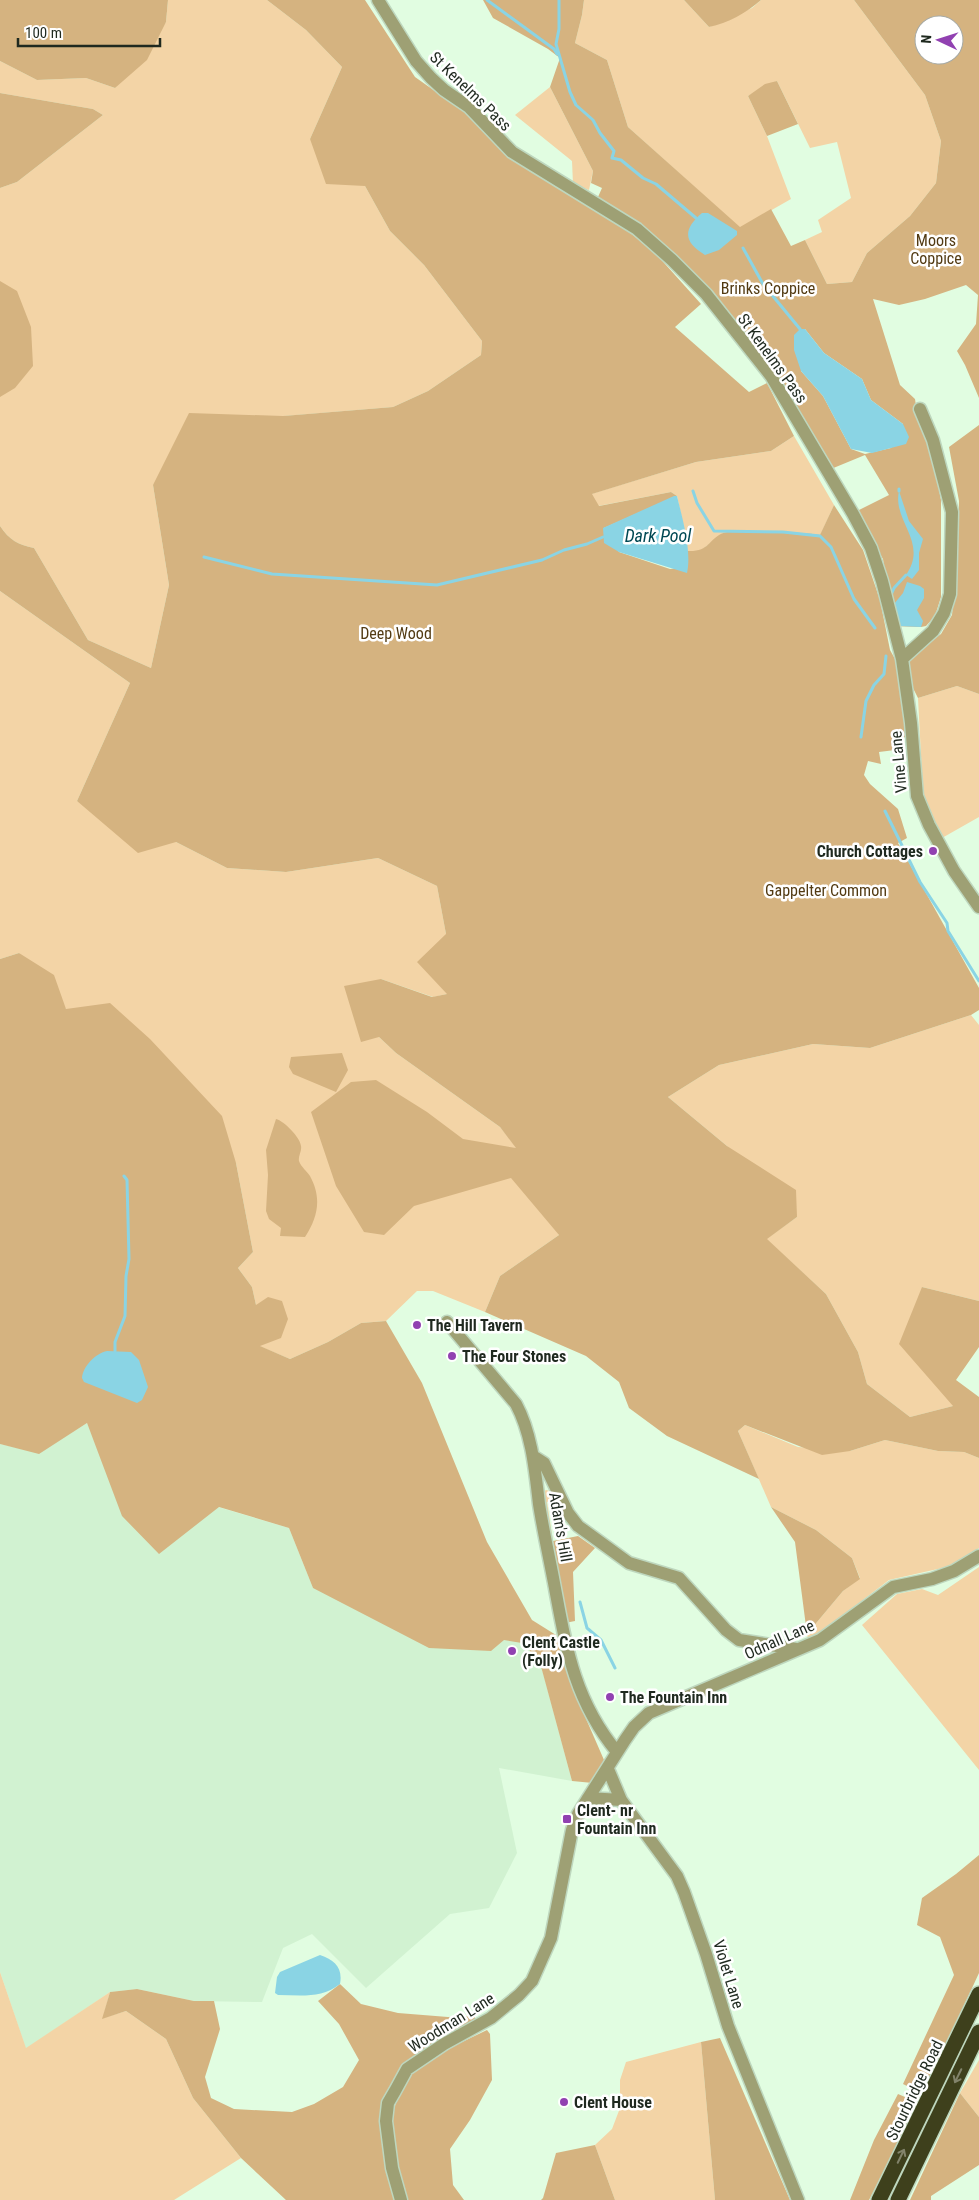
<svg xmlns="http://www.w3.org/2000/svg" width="979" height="2200" viewBox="0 0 979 2200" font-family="'Roboto Condensed',sans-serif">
<rect width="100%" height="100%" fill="#e1fde1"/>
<path fill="#d1f2d1" d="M87,1423L103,1463L218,1507L289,1528L313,1588L528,1644L531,1655L539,1658L572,1781L499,1768L517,1853L489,1908L450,1914L366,1988L312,1934L283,1948L262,2002L194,2001L137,1989L110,1992L26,2049L0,1972V1444L39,1453Z"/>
<path fill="#f3d4a6" d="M168,0H267L306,30L342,67L310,139L365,186L390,231L424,265L482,341L481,355L428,391L393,407L284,416L153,485L169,585L151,668L88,640L34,548C19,545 9,540 0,526V188L17,182L103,115L93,109L0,93V61L37,80L86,78L115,88L166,22Z
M584,0H684L709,27L752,8L761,0H854L925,95L941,141L936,183L910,216L867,253L852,282L827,284L805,240L822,232L818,220L851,198L837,142L810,148L777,81L748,96L767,136L791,199L740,228L628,127L607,60L575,43L582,15Z
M550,87L593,171L589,190L573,184L572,161L515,115Z
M794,436L834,505L820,536L783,532H728L723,533L699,552L687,551L685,533L677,496L671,492L598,506L591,494L696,462L771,451Z
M0,591L130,683L77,801L176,842L227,868L286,872L378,858L437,886L446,934L447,994L433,997L381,979L379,1037L396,1053L500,1127L517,1148L559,1235L500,1276L485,1312L433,1291H417L386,1321L361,1323L328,1342L290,1359L259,1346L256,1305L252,1287L238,1268L253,1252L236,1163L66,1009L19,953L0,959Z
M957,686L979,694V817L942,838L923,794L918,698Z
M971,1015L979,1025V1301L922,1287L953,1406L910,1417L867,1384L858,1352L826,1294L766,1239L797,1217L727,1146L668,1097L719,1065L813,1044L870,1048Z
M745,1425L798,1447L850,1451L885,1440L938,1451L964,1452L979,1458V1548L951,1566L889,1580L813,1638L808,1639L807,1634L843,1591L860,1578L852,1558L816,1530L771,1507L738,1431Z
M546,1490L554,1492L558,1499L547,1502L553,1541H549L543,1492Z
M979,1567V1770L862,1625L897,1594L922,1589L938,1595Z
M0,1972L26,2048L110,1992L103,2018L126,2011L166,2039L193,2098L241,2158L174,2200H0Z
M701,2042L715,2200H615L595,2145L612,2129L620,2108V2080L626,2062Z
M979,2060V2117L960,2093Z"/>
<path fill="#d5b380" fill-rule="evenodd" d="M0,0H168L166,22L147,60L115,88L86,78L37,80L0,61Z
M267,0H365L415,77L466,113L528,170L622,226L657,255L701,304L675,327L749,392L767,383L794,436L771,451L696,462L592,494L599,506L671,492L677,496L604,528L619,552L670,569L688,567L687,551C710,552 707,540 723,533C734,529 807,532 820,535L834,505L863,550L880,600L890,650L895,659L908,736L894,741L895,750L879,752L881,764L868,761L864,775L870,784L898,809L907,838L898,843L979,988V1010L971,1015L870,1048L813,1044L719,1065L668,1097L727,1146L796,1190L797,1217L767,1239L826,1294L858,1352L867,1384L910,1417L953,1406L899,1344L922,1287L979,1301V1347L956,1380L979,1397V1458L964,1452L938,1451L885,1440L850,1451L822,1455L745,1425L738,1431L759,1479L667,1436L629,1408L619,1382L586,1356L485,1312L500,1276L559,1235L511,1178L414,1206L384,1235L364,1232L336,1186L311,1112L351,1082L376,1080L427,1112L463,1139L516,1148L500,1127L396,1053L379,1037L361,1042L344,986L381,979L432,997L447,994L417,962L446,934L437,886L378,858L286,872L227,868L176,842L138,853L77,801L130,683L0,591V526C9,540 19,545 34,548L88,640L151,668L169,585L153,485L189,413L283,416L393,407L428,391L481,355L482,341L424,265L390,231L365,186L326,184L310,139L342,67L306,30Z
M483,0H584L582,15L575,43L607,60L628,127L740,227L771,209L791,246L805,240L827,284L852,282L867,253L910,216L936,183L941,141L925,95L854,0H979V398L965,365L957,351L976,324L978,295L966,285L925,299L899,305L873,299L900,385L915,399L918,419L929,435L941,500V597L935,616L926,626L921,627L893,626L883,559L855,512L889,495L865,455L831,469L776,375L625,218L598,197L602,188L591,183L593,171L550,87L560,58L548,49L493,18ZM924,25H954V55H924ZM805,329L824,353L862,379L871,400L903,424L891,448L865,454L851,449L823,396L801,371Z
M684,0H761C746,13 728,23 709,27Z
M777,81L798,124L767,136L748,96L765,84Z
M0,93L93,109L103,115L17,182L0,188Z
M0,281L17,291L31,327L33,366L15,388L0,397Z
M979,425V694L957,686L918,698L912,686L908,658L941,634L952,615L957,564L959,501L949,447Z
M19,953L54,975L66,1009L110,1003L150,1039L222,1116L236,1163L253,1252L238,1268L252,1287L256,1305L268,1297L282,1301L288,1319L281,1338L260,1346L290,1359L328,1342L361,1323L386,1321L422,1383L487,1542L532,1620L556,1635L570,1682L604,1760L593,1783L572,1781L539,1659L531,1655L528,1644L504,1640L491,1651L429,1648L313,1588L289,1528L219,1507L159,1554L122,1516L87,1423L39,1454L0,1444V959Z
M342,1053L348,1070L336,1092L293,1074L289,1067L291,1057Z
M276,1119C284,1121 300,1137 301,1146C302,1151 298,1156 299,1161C301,1167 307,1171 310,1176C322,1198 318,1217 305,1237L280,1236L281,1228L269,1219L266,1211L268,1175L266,1150Z
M771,1507L816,1530L852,1558L860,1579L843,1591L807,1634L795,1542Z
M578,1536L595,1548L573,1572L575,1621L565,1623L553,1541Z
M979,1855V1973L923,2094L903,2084L954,1975L940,1937L917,1925L922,1898L956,1874Z
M340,1984L361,2004L398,2013L448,2017L474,2016L477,2021L404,2067L382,2127L397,2200H286L241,2158L193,2098L166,2039L126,2011L102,2019L110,1992L137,1989L194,2001H214L220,2029L205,2077L211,2098L234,2109L292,2112L314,2104L343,2087L359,2060L339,2024L318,2001Z
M487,2030L490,2034L492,2080L470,2120L450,2149L453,2185L464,2200H404L390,2121L403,2082L412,2070L437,2054Z
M720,2038L790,2200H715L701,2042Z
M960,2093L979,2117V2165L931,2196V2200H910Z
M898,2094L919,2103L869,2200H850L874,2140Z
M595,2145L615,2200H541L543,2198L556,2153Z"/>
<path fill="#8ad4e4" d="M702,213H708L737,231V235L719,250L705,255C683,242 683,229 702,213Z
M800,329H805L824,353L862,379L871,400L903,424L909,437L906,444L872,453L851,449L823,396L801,371L794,350V335Z
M899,491L909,521L923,539L919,553V570L912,579L906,575C929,542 892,521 899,491Z
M674,496H677C682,517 692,551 687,573L619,552L604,543L603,528Z
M907,582L920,586L924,589V598L917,610L923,621L921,627L899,626L894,604L903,593Z
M107,1351L131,1352L139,1360L148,1387L142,1400L137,1403L84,1382L82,1378C83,1366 96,1353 107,1351Z
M320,1955C335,1960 343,1968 340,1984C321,1999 300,1995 278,1995L275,1993L277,1977L280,1972Z"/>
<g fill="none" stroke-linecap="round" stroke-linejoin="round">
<path stroke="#8ad4e4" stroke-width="3" d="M487,0L554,49L557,54
M559,0V29L556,44L570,92L576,105L593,120L600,133L614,151L612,158L621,160L643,178L656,184L696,218
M743,248L763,284L800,329
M899,489V491
M693,491L697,503L714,531L783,532L820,536L831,547L854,599L875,628
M204,557L272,574L437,585L542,560L564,550L587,544L603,537
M891,595L894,588L906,575
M861,737L866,701L874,685L884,674L886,656
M885,811L920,882L947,923L948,931L979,981
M115,1351V1342L125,1316L126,1276L129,1259L127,1180L124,1176
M580,1602L587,1628L601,1640L615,1668"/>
<defs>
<path id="minor" d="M378,0L416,61L431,78L444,90L469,107L512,152L637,229L672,260L706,294L771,376L853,514L871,548L882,581L902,659L911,723L917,796L929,825L954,871L979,907
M902,659L933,631L944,613L950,594L952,512L933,440L920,409
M447,1322L516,1404C532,1434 535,1470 539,1504C543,1530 549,1556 554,1583C566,1647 574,1700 617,1752
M533,1456L544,1463L568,1513L578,1526L629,1563L679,1578L726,1630L739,1640L796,1649
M608,1769L621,1800L677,1876L684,1892L706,1954L728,2026L798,2200
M588,1798L621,1800
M401,2200L392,2168L386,2121L388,2103L395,2091L407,2069L444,2044L491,2018L519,1995L532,1981L551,1938L572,1830L578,1814L625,1740L634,1727L649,1713L820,1640L893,1587L932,1579L954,1571L979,1556"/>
<path id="highway" d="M879,2200L979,1994
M898,2200L979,2032"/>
</defs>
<use href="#minor" stroke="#bed7be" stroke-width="15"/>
<use href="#highway" stroke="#bed7be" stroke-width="18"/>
<use href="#minor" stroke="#9ea074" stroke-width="12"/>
<use href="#highway" stroke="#3e401c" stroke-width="15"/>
</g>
<defs><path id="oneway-shaft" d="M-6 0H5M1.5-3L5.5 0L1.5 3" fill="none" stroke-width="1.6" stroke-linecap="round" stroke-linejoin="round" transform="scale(1.25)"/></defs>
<g stroke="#82836b">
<use href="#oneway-shaft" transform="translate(958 2076) rotate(116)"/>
<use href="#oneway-shaft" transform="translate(901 2156) rotate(-64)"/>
</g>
<g fill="#9141b1" stroke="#fff" stroke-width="2">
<circle cx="933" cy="851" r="5"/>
<circle cx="417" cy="1325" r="5"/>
<circle cx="452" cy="1356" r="5"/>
<circle cx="512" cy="1651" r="5"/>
<circle cx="610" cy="1697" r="5"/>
<rect x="562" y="1814" width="10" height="10" rx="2.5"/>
<circle cx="564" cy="2102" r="5"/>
</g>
<g text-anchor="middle" stroke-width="5" stroke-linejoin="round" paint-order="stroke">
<g font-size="16" fill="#1f291f" stroke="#fff">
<text transform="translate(471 91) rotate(44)" y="6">St Kenelms Pass</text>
<text transform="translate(773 358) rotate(54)" y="6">St Kenelms Pass</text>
<text transform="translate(898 762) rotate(-95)" y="6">Vine Lane</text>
<text transform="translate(561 1527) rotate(80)" y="6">Adam's Hill</text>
<text transform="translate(779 1639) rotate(-24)" y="6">Odnall Lane</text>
<text transform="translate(729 1974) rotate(73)" y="6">Violet Lane</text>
<text transform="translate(451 2022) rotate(-32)" y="6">Woodman Lane</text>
<text transform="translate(914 2090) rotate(-64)" y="6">Stourbridge Road</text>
</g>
<g font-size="16" fill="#523a12" stroke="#fff">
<text x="936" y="246">Moors<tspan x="936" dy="18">Coppice</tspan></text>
<text x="768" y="294">Brinks Coppice</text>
<text x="396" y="639">Deep Wood</text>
<text x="826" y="896">Gappelter Common</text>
</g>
<g font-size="16" font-weight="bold" fill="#1f291f" stroke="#fff" text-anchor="start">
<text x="923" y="857" text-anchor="end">Church Cottages</text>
<text x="427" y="1331">The Hill Tavern</text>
<text x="462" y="1362">The Four Stones</text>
<text x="522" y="1648">Clent Castle<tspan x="522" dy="18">(Folly)</tspan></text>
<text x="620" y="1703">The Fountain Inn</text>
<text x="577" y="1816">Clent- nr<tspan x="577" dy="18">Fountain Inn</tspan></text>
<text x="574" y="2108">Clent House</text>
</g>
<g font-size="18" font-style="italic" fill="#004853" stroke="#fff">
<text x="658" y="542">Dark Pool</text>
</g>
</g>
<g transform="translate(939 40) rotate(274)"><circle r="24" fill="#ffffff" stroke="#a5a9a5"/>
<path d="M0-4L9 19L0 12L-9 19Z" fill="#9141b1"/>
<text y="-8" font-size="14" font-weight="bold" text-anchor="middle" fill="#1f291f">N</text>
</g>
<path d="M18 38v8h142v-8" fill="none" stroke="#1f291f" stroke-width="2.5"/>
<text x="25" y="38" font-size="15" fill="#1f291f" stroke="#ffffff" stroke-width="4" paint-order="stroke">100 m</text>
</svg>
